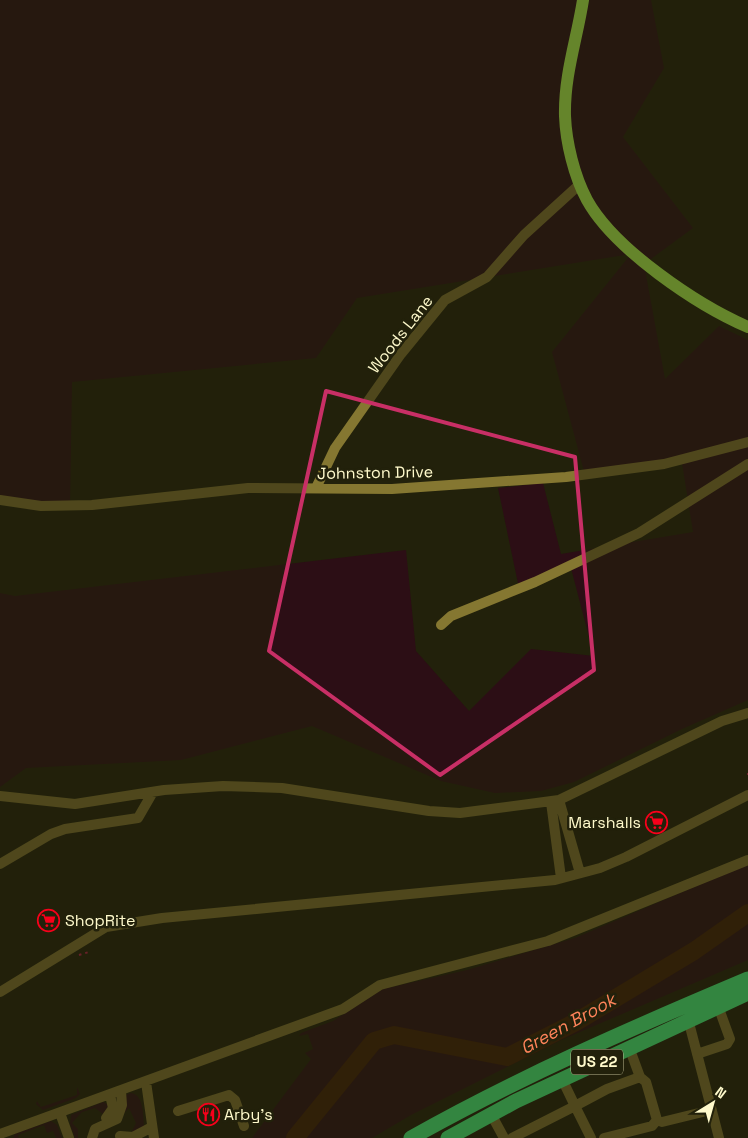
<svg xmlns="http://www.w3.org/2000/svg" width="748" height="1138" viewBox="0 0 748 1138" font-family="'Space Grotesk',sans-serif">
<rect width="100%" height="100%" fill="#22210b"/>
<path fill="#2c0e15" d="M0,0H651L664,68L623,137L693,228L644,264L665,379L719,326L748,340V700L682,729L574,782L541,791L495,793L441,781L312,726L181,760L26,768L0,787V593L15,596L406,550L416,651L469,711L531,649L594,656L571,568L520,593L498,488L543,483L561,554L693,532L682,463L586,479L552,352L631,254L357,298L316,358L72,382L70,510L0,501Z
M748,864V960L559,1041L411,1115L372,1138H252L311,1059L305,1053L313,1049L308,1034L299,1036L301,1033L333,1021L383,989L467,970L575,938Z
M77,1087L80,1094L76,1098L43,1110L36,1104L37,1101L41,1107L77,1095Z
M131,1093C144,1095 143,1115 144,1126L131,1133L136,1123L129,1108L124,1113L126,1095Z
M103,1102L109,1105L103,1114L95,1108L82,1112L72,1123L78,1129V1138H75L70,1124L71,1115Z
M51,1121L57,1125L62,1138H56L53,1131L47,1133L44,1125L18,1135L19,1138H13L15,1134Z"/>
<g fill="none" stroke-linecap="round" stroke-linejoin="round">
<path stroke="#411f05" stroke-width="18" d="M295,1138L374,1041L394,1035L507,1057L576,1022L694,951L748,913"/>
<path stroke="#bd224c" stroke-width="2" stroke-dasharray="2.5 4" stroke-linecap="butt" d="M747,774H748
M79,955L89,952"/>
<path stroke="#857731" stroke-width="10" d="M316,488L335,448L401,354L445,300L487,277L524,235L580,184
M0,500L41,506L92,505L248,488L392,489L566,477L664,464L748,442
M441,625L451,616L535,582L639,533L748,464
M0,796L75,804L164,790L223,786L282,788L429,811L460,813L559,800L722,721L748,713
M559,800L580,873
M551,802L561,878
M0,864L51,834L65,829L138,818L153,792
M0,992L106,927L162,918L555,880L600,868L626,857L748,795
M688,1019L719,1138
M697,1054L727,1044L730,1039L718,1006
M146,1082L154,1138
M178,1111L229,1095L235,1100L244,1126
M60,1113L69,1138
M491,1114L504,1138
M106,1118L113,1108L110,1095
M662,1122L711,1110
M0,1134L343,1009L380,985L548,941L748,860
M120,1136L133,1137L152,1127
M92,1138L95,1129L117,1119L122,1105L121,1091
M512,1138L575,1106L562,1079
M591,1138L575,1106L607,1089L640,1077L629,1047
M604,1138L652,1126L657,1120L646,1082L640,1077"/>
<path stroke="#b7ff53" stroke-width="12" d="M583,0C577,39 564,75 565,116C566,142 574,176 587,200C614,249 697,305 748,327"/>
<path stroke="#47ff81" stroke-width="15" d="M411,1138C519,1077 634,1027 748,979
M448,1138L516,1101L748,993"/>
</g>
<path d="M0 0H748V1138H0ZM326,391L575,457L594,670L440,775L269,651Z" fill="#22210b" fill-opacity=".55" fill-rule="evenodd"/>
<path fill="none" stroke="#c82f66" stroke-width="4" stroke-linejoin="round" d="M326,391L575,457L594,670L440,775L269,651Z"/>
<defs>
<symbol id="supermarket-ring" viewBox="-11 -11 22 22"><circle r="9.5" fill="#22210b" stroke="#f7001b" stroke-width="1.5"/><path d="M-6-5.5h2.5l.6 2H6L4.5 2H-2.5L-4.4-4H-6ZM-1.5 3.2a1.3 1.3 0 1 0 .1 0ZM3 3.2a1.3 1.3 0 1 0 .1 0Z" fill="#f7001b"/></symbol>
<symbol id="restaurant-ring" viewBox="-11 -11 22 22"><circle r="9.5" fill="#22210b" stroke="#f7001b" stroke-width="1.5"/><path d="M-5-6h1v4h1v-4h1v4h1v-4h1v5L-1.5 .5V6h-2V.5L-5-1ZM5-6V6H3V1.5H1.5Q1.5-4 5-6Z" fill="#f7001b"/></symbol>
</defs>
<g fill-rule="evenodd">
<use href="#supermarket-ring" x="644" y="810" width="25" height="25"/>
<use href="#supermarket-ring" x="36" y="908" width="25" height="25"/>
<use href="#restaurant-ring" x="196" y="1102" width="25" height="25"/>
</g>
<g text-anchor="middle" stroke-width="5" stroke-linejoin="round" paint-order="stroke">
<rect fill="#22210b" stroke="#bdb992" stroke-width="1" x="571" y="1049.5" width="52" height="25" rx="4"/>
<g font-size="15" font-weight="bold" fill="#fffacc">
<text x="597" y="1067">US 22</text>
</g>
<g font-size="16" fill="#fffacc" stroke="#22210b">
<text transform="translate(400 334) rotate(-52)" y="6">Woods Lane</text>
<text transform="translate(375 472) rotate(-1)" y="6">Johnston Drive</text>
</g>
<g font-size="16" fill="#fffacc" stroke="#22210b" text-anchor="start">
<text x="641" y="828" text-anchor="end">Marshalls</text>
<text x="65" y="926">ShopRite</text>
<text x="224" y="1120">Arby's</text>
</g>
<g font-size="18" font-style="italic" fill="#ff845a" stroke="#22210b">
<text transform="translate(568 1024) rotate(-29)" y="6">Green Brook</text>
</g>
</g>
<g transform="translate(713 1103) rotate(37)" stroke="#22210b" stroke-width="4" paint-order="stroke">
<path d="M0-4L9 19L0 12L-9 19Z" fill="#fffacc"/>
<text y="-8" font-size="14" font-weight="bold" text-anchor="middle" fill="#fffacc">N</text>
</g>
</svg>
